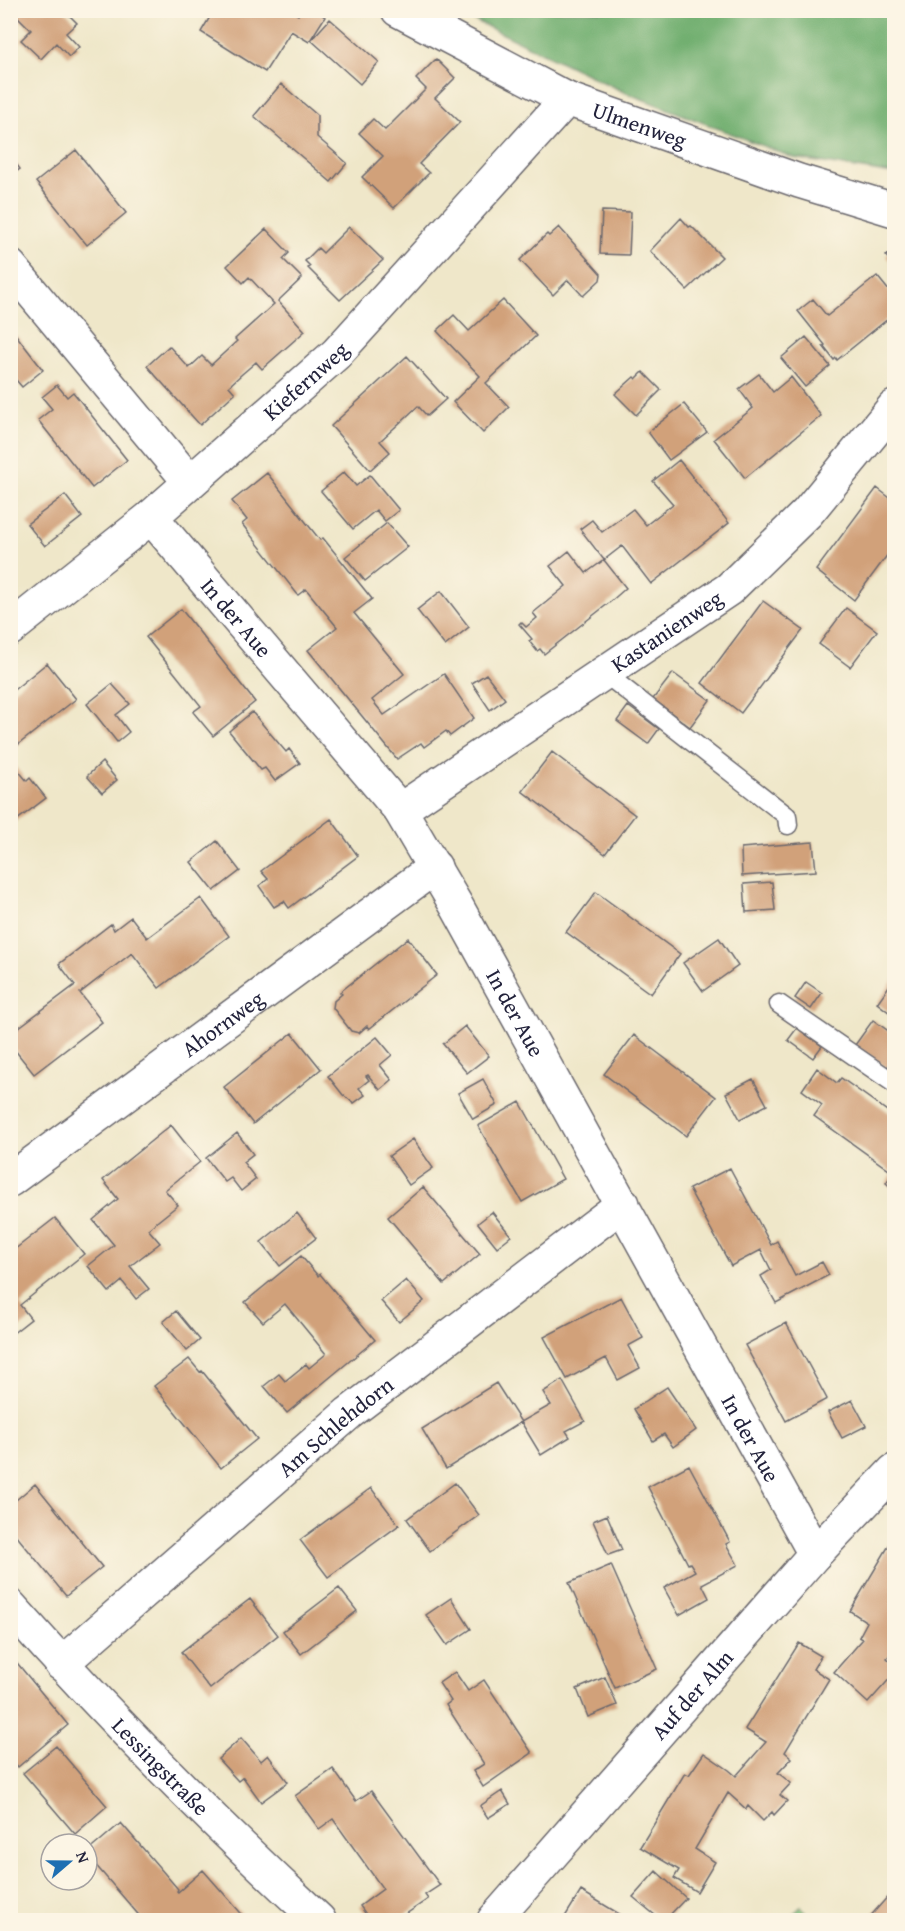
<svg xmlns="http://www.w3.org/2000/svg" width="905" height="1931" viewBox="0 0 905 1931" font-family="'Gentium Book Plus',serif">
<rect width="100%" height="100%" fill="#fcf5e5"/>
<filter id="ink" filterUnits="userSpaceOnUse"><feTurbulence type="fractalNoise" baseFrequency=".0167" numOctaves="2"/><feDisplacementMap in="SourceGraphic" scale="12" xChannelSelector="R" yChannelSelector="G"/><feConvolveMatrix kernelMatrix="1 2 1 2 8 2 1 2 1" color-interpolation-filters="sRGB"/></filter>
<filter id="wash" filterUnits="userSpaceOnUse"><feTurbulence type="fractalNoise" baseFrequency=".008" numOctaves="4" result="noise"/><feDisplacementMap in="SourceGraphic" scale="24" xChannelSelector="R" yChannelSelector="G"/><feGaussianBlur stdDeviation="1.35" result="paint"/><feColorMatrix in="noise" values="0 0 0 0 0 0 0 0 0 0 0 0 0 0 0 0 0 1.4 0 .05"/><feComposite in="paint" operator="in"/></filter>
<g filter="url(#wash)">
<rect width="100%" height="100%" fill="#efe7c9"/>
<path fill="#8ccb82" stroke="#57765e" stroke-width="1.5" d="M801,1907L815,1920H787Z"/>
<path fill="#71af70" stroke="#4a6856" stroke-width="1.5" d="M455,11H894V174L794,158L624,92Z"/>
<g id="blocks">
<path fill="#d1a17a" d="M11,10H64L77,23L66,33L79,47L69,57L56,43L41,59L21,40L31,30Z
M214,10H290L298,15L301,10H315L325,17L309,42L291,31L265,72L201,32Z
M330,19L379,62L360,84L311,40Z
M436,59L455,78L435,98L460,122L419,164L429,173L394,208L362,177L383,156L359,133L373,119L385,130L426,89L416,79Z
M281,84L317,115V137L347,163L331,182L254,116Z
M76,150L126,213L87,245L36,182Z
M10,156L20,169L10,176Z
M602,211L631,212L629,255L600,254Z
M681,218L689,227L691,226L722,257L687,290L650,251Z
M349,227L383,260L340,300L308,268L310,266L305,261L318,248L323,253Z
M559,227L601,274L600,280L583,296L568,280L553,295L520,260L547,234L549,236Z
M266,229L289,253L283,259L302,278L278,301L305,331L262,369L256,362L242,374L229,386L235,393L200,425L147,366L169,346L189,368L202,356L211,365L237,341L235,339L274,304L249,277L243,283L227,266Z
M894,250V266L886,256Z
M877,276L890,292L894,289V314L837,360L836,358L834,360L823,346L825,345L798,311L813,299L827,316Z
M503,300L536,336L486,383L509,407L483,433L453,402L480,376L437,331L454,315L469,331Z
M16,335L43,370L22,387L10,373V339Z
M806,337L830,366L805,387L781,358Z
M407,356L446,399L427,416L418,406L380,441L390,452L370,470L331,426Z
M643,372L661,390L636,415L615,394L634,377L636,379Z
M759,374L773,392L791,377L821,416L745,478L714,439L753,408L739,389Z
M57,385L67,397L73,392L127,460L92,488L38,420L52,409L42,397Z
M684,404L707,432L669,460L648,432Z
M679,460L729,523L651,584L622,546L604,560L580,529L592,520L602,532L633,509L646,525L673,504L653,481Z
M344,472L356,486L370,475L399,510L385,521L376,510L353,529L321,491Z
M267,473L320,540L323,538L372,599L354,613L404,674L372,700L384,715L444,674L474,718L450,736L446,731L424,747L421,743L397,759L308,650L337,627L306,589L298,595L242,524L247,520L232,501Z
M877,488L894,501V546L854,600L816,570Z
M65,495L82,517L45,546L27,524Z
M387,523L408,547L365,581L345,557Z
M569,551L586,573L604,560L626,588L609,603L544,654L540,649L537,651L529,641L532,639L519,624L521,622L526,627L537,618L533,613L566,586L550,566Z
M441,591L469,627L445,646L417,610Z
M763,601L803,630L741,713L702,683Z
M846,608L877,631L850,667L819,644Z
M181,609L255,702L213,736L193,712L201,706L146,637Z
M47,663L76,699L10,751V693Z
M673,673L710,700L690,727L653,699Z
M486,674L505,699L490,710L472,683Z
M112,684L130,704L116,715L129,732L117,742L87,704Z
M628,706L659,729L648,744L617,721Z
M252,712L286,752L289,749L300,763L275,781L265,768L261,770L229,731Z
M552,752L635,815L605,854L522,791Z
M102,762L117,780L102,793L87,776Z
M12,763L27,781L30,778L46,798L13,823L10,820V764Z
M331,819L358,856L289,908L284,901L274,907L259,886L268,879L261,871Z
M217,841L240,871L214,891L191,862Z
M813,842L816,871L742,876L741,848Z
M772,882L775,910L746,912L744,884Z
M596,892L680,954L651,994L566,932Z
M201,898L229,936L159,988L132,953L80,993L102,1022L34,1074L10,1044V1034L75,985L59,964L111,924L114,930L131,917L147,938Z
M408,938L437,975L369,1029L367,1026L359,1033L351,1031L333,1008L334,1001L342,994L340,992Z
M719,938L738,966L703,991L683,963Z
M894,979V1016L877,1003Z
M806,982L822,993L811,1009L795,998Z
M873,1020L894,1035V1058L887,1068L855,1045Z
M465,1026L489,1056L467,1073L443,1044Z
M797,1028L822,1046L813,1058L788,1040Z
M292,1033L321,1069L253,1124L224,1087Z
M634,1035L716,1097L686,1136L604,1074Z
M377,1037L392,1055L380,1065L392,1080L380,1090L368,1075L366,1076L369,1080L359,1088L365,1095L354,1103L343,1095L328,1076Z
M817,1068L837,1083L841,1078L894,1116V1190L886,1183L893,1173L814,1116L822,1105L802,1090Z
M483,1079L497,1105L473,1119L458,1093Z
M753,1079L767,1105L740,1119L726,1093Z
M520,1102L563,1179L522,1202L478,1126Z
M171,1125L200,1162L165,1190L178,1205L148,1229L160,1243L130,1266L149,1289L136,1299L122,1281L109,1292L88,1266L114,1245L93,1220L118,1199L103,1180Z
M237,1133L253,1154L243,1162L256,1179L241,1191L231,1178L225,1182L206,1158Z
M413,1139L433,1168L409,1185L389,1156Z
M730,1168L771,1245L777,1241L795,1276L822,1262L829,1275L776,1303L761,1276L771,1270L761,1250L731,1266L689,1189Z
M423,1187L480,1254L444,1284L388,1217Z
M492,1212L511,1236L497,1247L478,1223Z
M297,1213L316,1238L280,1266L261,1242Z
M55,1218L84,1254L20,1305L31,1319L12,1334L10,1331V1253Z
M301,1256L318,1276L320,1274L375,1340L287,1413L264,1386L279,1374L285,1381L306,1364L309,1368L326,1354L285,1304L263,1322L245,1302Z
M406,1280L424,1301L399,1322L381,1301Z
M621,1297L643,1338L628,1346L640,1368L618,1380L606,1358L567,1379L544,1337Z
M176,1311L200,1340L187,1351L163,1322Z
M786,1323L827,1399L786,1421L745,1345Z
M189,1359L200,1372L202,1371L257,1439L221,1468L154,1386Z
M562,1380L585,1421L566,1431L570,1437L541,1455L521,1422L551,1405L543,1392Z
M496,1383L521,1422L446,1469L422,1429Z
M667,1387L696,1430L673,1447L664,1434L653,1441L634,1409Z
M852,1400L866,1426L842,1438L828,1412Z
M689,1465L730,1542L726,1544L738,1565L702,1584L709,1598L679,1615L664,1588L695,1571L690,1563L688,1564L648,1487Z
M455,1483L479,1515L430,1551L407,1519Z
M35,1484L102,1567L66,1596L10,1528V1505Z
M371,1488L399,1525L328,1577L300,1540Z
M607,1515L622,1550L608,1555L593,1521Z
M894,1537V1656L891,1653L887,1658L894,1665V1674L868,1703L834,1672L863,1639L859,1637L867,1622L850,1611Z
M611,1565L657,1669L615,1688L569,1583Z
M339,1588L357,1611L301,1654L283,1631Z
M451,1598L471,1629L447,1645L426,1615Z
M250,1599L278,1635L210,1689L181,1652Z
M799,1643L821,1656L813,1669L829,1679L785,1752L792,1758L778,1773L791,1783L780,1795L787,1801L774,1815L772,1812L763,1821L748,1806L746,1809L728,1793L695,1849L715,1862L697,1892L674,1878L679,1870L640,1847L685,1773L689,1775L704,1753L729,1770L736,1776L766,1742L745,1729Z
M13,1658L68,1725L18,1767L10,1757V1660Z
M455,1672L468,1691L484,1680L532,1753L483,1787L473,1771L484,1764L446,1705L451,1701L439,1683Z
M605,1677L617,1705L588,1717L577,1689Z
M241,1738L261,1761L268,1755L288,1782L261,1802L243,1777L238,1781L218,1759Z
M56,1746L107,1806L75,1834L23,1773Z
M333,1769L356,1801L371,1791L440,1885L425,1895L428,1899L397,1920H370L360,1906L383,1889L333,1819L319,1829L295,1796Z
M502,1791L510,1804L488,1818L480,1806Z
M121,1823L178,1889L177,1891L178,1892L203,1870L247,1920H143L87,1855V1852Z
M656,1871L686,1898L665,1920H661L633,1897Z
M894,1890V1920H867L891,1893Z
M581,1891L621,1915L617,1920H563Z"/>
</g>
</g>
<g filter="url(#ink)">
<use href="#blocks" fill-opacity="0" stroke="#6a676d" stroke-width="1.5"/>
<g fill="none" stroke-linecap="round" stroke-linejoin="round">
<defs>
<path id="service" d="M603,672L787,816L788,825
M779,1004L894,1083"/>
<g id="minor">
<path id="s1" d="M398,10L567,99L799,181L894,210"/>
<path d="M10,266L189,481"/>
<path id="s2" d="M151,517L400,810L456,905L815,1554"/>
<path id="s3" d="M10,629L151,517L336,354L567,99"/>
<path id="s4" d="M400,810L729,589L807,513L894,407"/>
<path id="s5" d="M10,1180L435,867"/>
<path id="s6" d="M10,1606C108,1716 212,1821 319,1920"/>
<path id="s7" d="M61,1664L349,1413L623,1204"/>
<path id="s8" d="M494,1920L815,1554L894,1471"/>
</g>
</defs>
<use href="#service" stroke="#6a676d" stroke-width="21"/>
<use href="#minor" stroke="#6a676d" stroke-width="36"/>
<use href="#service" stroke="#fff" stroke-width="18"/>
<use href="#minor" stroke="#fff" stroke-width="33"/>
</g>
</g>
<g text-anchor="middle" stroke-width="6" stroke-linejoin="round" paint-order="stroke">
<g font-size="22" fill="#22223b" stroke="#fcf5e5">
<text dy="8" stroke="none"><textPath href="#s1" startOffset="268">Ulmenweg</textPath></text>
<text dy="8" stroke="none"><textPath href="#s3" startOffset="386">Kiefernweg</textPath></text>
<text dy="8" stroke="none"><textPath href="#s2" startOffset="132">In der Aue</textPath></text>
<text dy="8" stroke="none"><textPath href="#s4" startOffset="321">Kastanienweg</textPath></text>
<text dy="8" stroke="none"><textPath href="#s2" startOffset="618">In der Aue</textPath></text>
<text dy="8" stroke="none"><textPath href="#s5" startOffset="264">Ahornweg</textPath></text>
<text dy="8" stroke="none"><textPath href="#s7" startOffset="363">Am Schlehdorn</textPath></text>
<text dy="8" stroke="none"><textPath href="#s2" startOffset="1104">In der Aue</textPath></text>
<text dy="8" stroke="none"><textPath href="#s8" startOffset="300">Auf der Alm</textPath></text>
<text dy="8" stroke="none"><textPath href="#s6" startOffset="220">Lessingstraße</textPath></text>
</g>
</g>
<rect width="905" height="1931" fill="none" stroke="#fcf5e5" stroke-width="36"/>
<g transform="translate(69 1862) rotate(70)"><circle r="28" fill="#fcf5e5" stroke="#a5a1a1" stroke-width="1.5"/>
<path d="M0-4.5L10 22L0 15L-10 22Z" fill="#1f6fb2"/>
<text y="-9" font-size="16" font-weight="bold" text-anchor="middle" fill="#22223b">N</text>
</g>
</svg>
